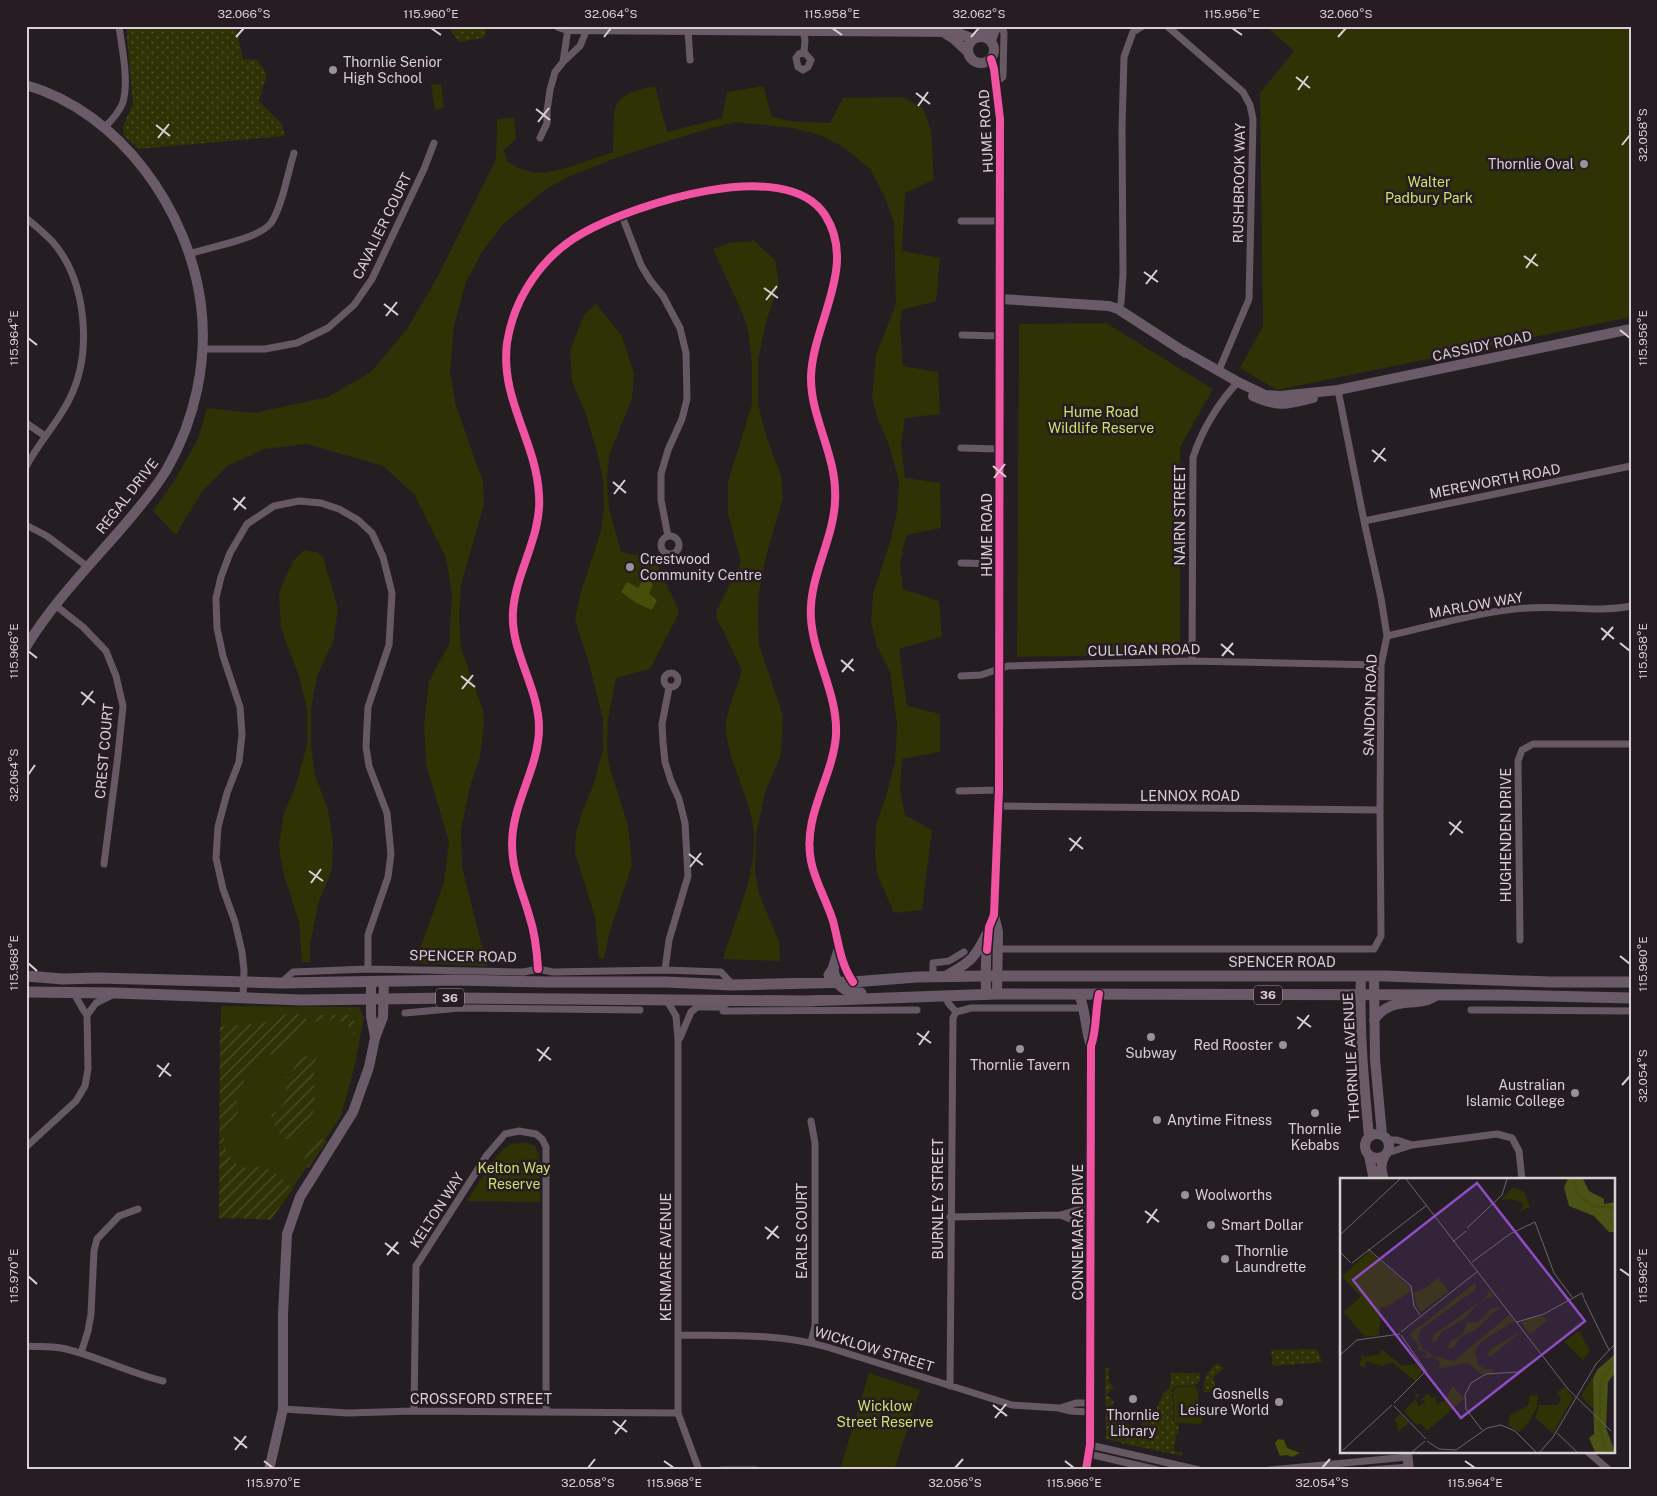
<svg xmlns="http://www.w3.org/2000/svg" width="1657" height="1496" viewBox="0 0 1657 1496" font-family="'Public Sans',sans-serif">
<defs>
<pattern id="grass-dots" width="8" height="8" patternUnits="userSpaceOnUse" patternTransform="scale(1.25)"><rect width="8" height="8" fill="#2e3205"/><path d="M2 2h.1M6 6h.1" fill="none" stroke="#4c4f29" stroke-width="1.8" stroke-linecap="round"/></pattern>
<pattern id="garden-furrows" width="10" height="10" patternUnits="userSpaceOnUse" patternTransform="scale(1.25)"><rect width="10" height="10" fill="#2e3205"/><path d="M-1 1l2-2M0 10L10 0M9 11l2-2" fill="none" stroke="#4c4f29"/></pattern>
</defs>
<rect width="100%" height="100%" fill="#241e23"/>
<path fill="url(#grass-dots)" d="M126,26H236L243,59L257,60L267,74L259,101L282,124L285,136L139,149L124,136L123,126L133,104Z
M448,26H487V28L484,38L459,42Z
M1317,1349L1322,1362L1273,1366L1271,1350Z
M1217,1363L1224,1368L1213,1378L1218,1392H1204C1203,1379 1207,1371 1217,1363Z
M1105,1368H1109V1382L1114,1387L1107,1395L1114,1402L1110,1407L1128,1425L1131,1424L1135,1427L1121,1442L1106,1439Z
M1171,1373H1200V1381L1195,1385L1177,1386L1172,1389L1173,1420L1178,1425L1179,1432L1176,1435L1174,1451L1182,1452V1456L1121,1443L1155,1412L1164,1392L1170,1388Z"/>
<path fill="#2e3205" d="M1266,26H1631V317L1277,390L1240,368L1263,326L1260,93L1294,51Z
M441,84L444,108L435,110L431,85Z
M655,86L667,132L722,118L727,92L764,86L771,116L789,121L830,123L843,98L902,97L923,108L931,131L934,180L905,193L902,251L940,258L936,301L902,310L900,325L903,366L938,372L940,414L905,418L901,447L905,478L940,483L941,528L906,535L900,564L903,589L939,601L942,637L899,649L907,706L940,714V752L902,759L900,790L905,815L932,830L922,910L894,913L878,876L875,856L876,825L886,796L895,763L897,725L890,672L877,646L871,622L873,594L891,539L897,512L899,481L889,445L879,422L872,398L876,355L896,304L894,223L885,197L870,169L845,148L820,135L792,128L736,122L704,130L624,155L570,176L546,189L502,225L482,252L466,282L454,326L450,372L456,406L483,482L484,504L461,585L459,615L461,648L483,710L484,725L480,757L470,786L461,830L462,867L487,966L415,963L444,882L449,842L426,764L424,724L429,681L449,644L452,594L446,558L414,494L383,466L307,444L264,449L227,466L201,493L176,535L153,511L173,483L198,439L207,408L254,413L328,397L371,372L407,329L438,276L496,159L497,119L514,118L516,139L504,150L507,161C517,168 527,172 540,173C558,173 594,158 613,152C616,109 604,96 655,86Z
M754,241L775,260L779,283L766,322L758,360V404L767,439L781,475L783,498L766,556L759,592L758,614L759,645L783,715L781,754L765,793L756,835L755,872L759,894L779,941L780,961L723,959C735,918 756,877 754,833C751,797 726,760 726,726C726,712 738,685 742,671L722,628L716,618L717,609L741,562L728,514V482L752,404V360L748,330L742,312L713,249L730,243Z
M596,304L622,336L634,373L632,399L609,455L607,479L609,508L621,552L654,559L679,611L676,619L650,669L616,678L608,719L607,750L610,769L628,825L632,866L609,934L604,959H599L595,917L575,853L576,832L583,810L593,786L603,750V719L590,667L575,619L581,591L601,531L604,508L603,480L597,452L586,415L572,380L570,351L584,315Z
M1106,323L1213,389L1180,447V654L1017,657L1019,324Z
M304,550L317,552L323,557L338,609L333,642L317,676L311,709V746L315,775L328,810L333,843L332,869L318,904L310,945V962H302L299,922L283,871L279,847L283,816L295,788L307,745V709L299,676L281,629L279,592L293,561Z
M221,1006L359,1007L364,1017L355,1065L341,1116L271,1220L220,1217Z
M528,1143L535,1146L539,1155L540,1202L467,1201C476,1188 496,1151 509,1145C514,1143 522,1143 528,1143Z
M869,1373L920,1390L894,1470H840Z
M1195,1386L1198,1392V1410H1201L1202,1423C1199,1425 1184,1423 1177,1423L1174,1420L1173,1391L1177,1387Z"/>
<path fill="url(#garden-furrows)" d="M304,1014L306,1020L309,1019L311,1022L305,1023L298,1037L281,1048L278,1053C264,1054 250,1064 243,1075L244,1083L236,1094L238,1118L231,1130L223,1135L226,1152L240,1168C269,1164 273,1170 293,1189L271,1219L219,1218L220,1027L276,1021L277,1015Z
M311,1015H352L356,1024L352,1052L354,1030L337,1018L314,1022Z
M317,1053L314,1076L315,1106L309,1126L297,1138L283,1139L271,1118L272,1114C288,1108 285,1094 287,1081L285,1077L292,1075C296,1059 301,1057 317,1053Z
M316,1137L321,1138L327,1141L308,1168L304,1159Z"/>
<path fill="#474e0a" d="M644,578L653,584L649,594L657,600L652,610L636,603L621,592L627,582L638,588Z
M1278,1439L1284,1440L1287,1448L1300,1453L1292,1457L1287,1455L1280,1456L1275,1443Z"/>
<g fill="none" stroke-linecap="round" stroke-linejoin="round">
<path stroke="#675964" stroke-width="7" d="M1167,26L1243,92L1250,105L1253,119L1249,299L1219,370
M688,30L690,60
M803,31L805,40L804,52L811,60L808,67L803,70L798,67L796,58L799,54L804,52
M563,62L580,46L587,29
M996,82L1003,77L1004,32L998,26
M105,127C112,120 120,111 123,102C129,80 122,49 119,26
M540,138L547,123V111L550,90L555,72L563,62L568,29
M622,216L641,265L650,280L663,296L680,328L686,353L687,399L682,419L668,450L661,474V500L668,536
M26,218C35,225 44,233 52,241C87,281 93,353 69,400C57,424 38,443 26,467
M961,221H1000
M189,254C209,247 259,239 271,223C282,207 288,172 294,153
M1118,309L1121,303L1123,274L1122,128L1124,57L1133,32L1143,26
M962,335L999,336
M202,349H265L297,343L328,328L354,305L372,279L424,169L434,143
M26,423L45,436
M961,448L1000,449
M1364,521L1631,466
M26,525L47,536L88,567
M661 545a9 9 0 1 1 18 0a9 9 0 1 1-18 0Z
M961,563L999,564
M55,605L83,627L106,651L116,676L123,706L118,755L104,864
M1387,636C1433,626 1480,611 1527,608C1561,605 1596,613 1631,606
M1192,661L1193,458C1201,431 1219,402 1238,382
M664 680a7 7 0 1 1 14 0a7 7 0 1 1-14 0Z
M961,676L981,675L1008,666L1192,661L1381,665
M959,791L999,790
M999,806L1380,810
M1520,940L1518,761L1522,750L1533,744H1631
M997,949H1374L1381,936L1380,810L1381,665L1387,636L1381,598L1364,521L1338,390
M538,969C537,950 535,933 529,915C522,891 512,870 512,844C512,803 539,768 539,728C539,687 510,652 513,611C516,571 542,536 539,495C536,440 500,400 507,343C514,297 543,255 583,233C633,205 785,154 825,215C858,266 813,323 811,376C810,419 838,455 835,502C833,542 808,578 811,619C814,659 838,694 836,735C833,778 802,816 811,861C815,882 827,901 833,921C839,943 840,963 853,982
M665,970L669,940L688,876L685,823L679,799L671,781L665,762L663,742L662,724L669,688
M933,977V963L949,961L964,952
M281,983L293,972L368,969L524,972L538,969L553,972L665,970L721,972L733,985
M73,993C79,1000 81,1008 87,1015
M944,995L949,1004L956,1012
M243,998L244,970L242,952L235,922L223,889L216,858L218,827L227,793L239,762L242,734L240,707L223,656L217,628L216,598L221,577L230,553L247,524L274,506L299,501L321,503L339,509L358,520L372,533L383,557L392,593L389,645L368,707L366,747L369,766L387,813L391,854L388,877L368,935V969
M666,999L676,1016L678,1040V1413L699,1470
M1471,1010L1631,1011
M723,1011L917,1010
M956,1012L971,1008H1084
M405,1013L460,1008L640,1010
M680,1038L691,1012L697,1007H721L729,1002
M811,1121L815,1143V1326L811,1342
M1388,1140H1397L1412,1145
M26,1147L76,1101L85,1086L88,1069L87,1015L96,1003L112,995
M1387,1153L1412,1145L1497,1134L1512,1138L1519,1151L1522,1180
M1061,1215L1075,1221L1090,1222
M950,1217L1061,1215L1077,1210H1090
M678,1335C728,1336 779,1333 827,1347L1012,1405L1059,1408L1070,1411L1090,1412
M26,1346C39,1347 53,1346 66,1349C99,1357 130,1373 163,1381
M81,1353L88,1331L91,1314L94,1251L97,1239L119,1216L138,1209
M950,1386L953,1018L956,1012
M1060,1408L1076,1403H1090
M283,1409L348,1413L414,1411L678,1413
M414,1411L416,1266L487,1155L505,1134L519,1131L536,1134L542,1139L546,1147V1411
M1090,1445L1199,1470
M1588,1452L1609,1470
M1089,1454L1158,1470
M722,1470H756
M1270,1470L1408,1457
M1371,1470L1409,1467"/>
<path stroke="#6b5b68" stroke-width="10" d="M559,26L568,29L955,32L974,39
M946,34L954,39L968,52
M968 50a13 13 0 1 1 26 0a13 13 0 1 1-26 0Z
M980,37L988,26
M991,41L996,26
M26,85C120,112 189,210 201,305C208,361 195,420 167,469C154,491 137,510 121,529C88,567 52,604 26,647
M1001,299L1109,306L1118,309L1186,353
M1182,350L1238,382L1265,395L1280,396L1338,390L1631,329
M1253,396C1279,408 1287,404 1313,398
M994,915L998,932L997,994
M1361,976C1359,1030 1364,1083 1369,1137
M1374,976L1375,1059L1382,1135
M944,977C969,962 973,962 986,935
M371,982V1016L375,1037
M986,994C986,968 984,940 994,915L999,790L1000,119L994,69L991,59
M1079,994C1086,1011 1085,1029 1091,1046
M1374,1020C1393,993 1417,1010 1437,995
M1365 1146a12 12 0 1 1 24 0a12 12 0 1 1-24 0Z
M1369,1156L1374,1180
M1384,1180C1381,1170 1380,1164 1385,1155
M1407,1452L1409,1470
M269,1470L283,1409V1314L287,1234L300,1197L353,1112L369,1067L375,1038L383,1017L384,981
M1086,1470L1090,1445L1091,1046C1097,1030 1095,1011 1099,994"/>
<path stroke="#6a5966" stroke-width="11" d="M833,969C835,984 845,994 861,993
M829,975L833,969L839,950
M26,976L63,979L98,978L281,983L457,980L545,982H666L733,985L853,982L917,977L986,976H1385L1549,982H1631
M26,992L117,993L302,1000L454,998L806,1001L997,994L1500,995L1631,998"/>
<defs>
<path id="cycleway" d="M987,950L989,927L994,915L999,790L1000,119L994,69L991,59
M538,969C537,950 535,933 529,915C522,891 512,870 512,844C512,803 539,768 539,728C539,687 510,652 513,611C516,571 542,536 539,495C536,440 500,400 507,343C514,297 543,255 583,233C633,205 785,154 825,215C858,266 813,323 811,376C810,419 838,455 835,502C833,542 808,578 811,619C814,659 838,694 836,735C833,778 802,816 811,861C815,882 827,901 833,921C839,943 840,963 853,982
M1086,1470L1090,1445L1091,1046C1097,1030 1095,1011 1099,994"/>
</defs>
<use href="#cycleway" stroke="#271b24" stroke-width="11"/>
<use href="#cycleway" stroke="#f153a3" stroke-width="8"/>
</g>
<path fill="none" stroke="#d9d0d6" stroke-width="2" d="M431,28L441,35M832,28L842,35M1232,28L1242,35M236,37L244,28M604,37L611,28M971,37L979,28M1338,37L1346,28M1296,77L1310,88M1298,90L1308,76M916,93L930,104M918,106L928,92M536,109L550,120M538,122L549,108M156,125L170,136M158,138L169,124M1622,145L1630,135M1524,256L1538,266M1526,268L1536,254M1144,272L1158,282M1146,284L1157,270M764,288L778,298M766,300L777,286M384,304L398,315M386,316L397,302M1620,330L1630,338M28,338L37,345M1372,450L1386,461M1374,462L1385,448M993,466L1006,477M994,478L1005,464M613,482L626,493M614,494L625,480M233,498L246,509M234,510L245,497M1601,628L1614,639M1602,640L1613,627M1620,643L1630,651M1221,644L1234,655M28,651L37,658M1222,656L1233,643M841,660L854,671M842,672L853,659M461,676L475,687M462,689L473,675M81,692L95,703M82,705L93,691M28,775L35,765M1449,822L1463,833M1450,835L1461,821M1069,838L1083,849M1070,851L1081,837M689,854L703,865M690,867L701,853M309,871L323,881M311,883L321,869M1620,956L1630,964M28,963L37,971M1297,1017L1311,1027M1298,1029L1309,1015M917,1033L931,1043M919,1045L929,1031M537,1049L551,1060M539,1061L549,1047M157,1065L171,1076M159,1077L169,1063M1622,1085L1630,1076M1145,1211L1159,1222M1147,1223L1157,1209M765,1227L779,1238M767,1239L778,1226M385,1243L399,1254M387,1255L398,1242M1620,1269L1630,1276M28,1276L37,1284M993,1405L1007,1416M995,1418L1006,1404M613,1421L627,1432M615,1434L626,1420M234,1437L247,1448M235,1450L246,1436M264,1461L273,1468M664,1461L674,1468M1065,1461L1074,1468M1465,1461L1475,1468M588,1468L595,1459M955,1468L963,1459M1322,1468L1330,1459"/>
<g fill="#9a9297" stroke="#271b24" stroke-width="2">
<circle cx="333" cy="70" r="5"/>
<circle cx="1584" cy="164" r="5"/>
<circle cx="630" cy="567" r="5"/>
<circle cx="1151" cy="1037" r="5"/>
<circle cx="1283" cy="1045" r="5"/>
<circle cx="1020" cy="1049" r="5"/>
<circle cx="1575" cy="1093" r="5"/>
<circle cx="1315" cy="1113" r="5"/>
<circle cx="1157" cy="1120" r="5"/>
<circle cx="1185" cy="1195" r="5"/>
<circle cx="1211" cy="1225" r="5"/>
<circle cx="1225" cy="1259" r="5"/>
<circle cx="1133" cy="1399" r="5"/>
<circle cx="1279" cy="1402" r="5"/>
</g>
<g text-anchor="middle" stroke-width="5" stroke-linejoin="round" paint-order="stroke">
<g fill="#271b24" stroke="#a49aa1" stroke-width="1">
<rect x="1254" y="985.5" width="28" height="19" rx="4"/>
<rect x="436" y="988.5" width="28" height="19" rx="4"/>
</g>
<g font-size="12" font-weight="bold" fill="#d9d0d6">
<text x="1268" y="999">36</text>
<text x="450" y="1002">36</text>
</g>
<g font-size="14" fill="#d9d0d6" stroke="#271b24" text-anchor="start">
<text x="343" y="67">Thornlie Senior<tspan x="343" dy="16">High School</tspan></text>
<text x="1574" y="169" text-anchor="end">Thornlie Oval</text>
<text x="640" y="564">Crestwood<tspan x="640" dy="16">Community Centre</tspan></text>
<text x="1273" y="1050" text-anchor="end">Red Rooster</text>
<text x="1151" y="1058" text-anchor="middle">Subway</text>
<text x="1020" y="1070" text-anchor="middle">Thornlie Tavern</text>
<text x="1565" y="1090" text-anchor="end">Australian<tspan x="1565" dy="16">Islamic College</tspan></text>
<text x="1167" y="1125">Anytime Fitness</text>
<text x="1315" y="1134" text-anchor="middle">Thornlie<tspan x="1315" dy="16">Kebabs</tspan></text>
<text x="1195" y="1200">Woolworths</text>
<text x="1221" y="1230">Smart Dollar</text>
<text x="1235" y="1256">Thornlie<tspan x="1235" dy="16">Laundrette</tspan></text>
<text x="1269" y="1399" text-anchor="end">Gosnells<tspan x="1269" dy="16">Leisure World</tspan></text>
<text x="1133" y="1420" text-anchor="middle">Thornlie<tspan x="1133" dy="16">Library</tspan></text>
</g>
<g font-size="14" fill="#d9d0d6" stroke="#271b24">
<text transform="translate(986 131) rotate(-93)" y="5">HUME ROAD</text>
<text transform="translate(1239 183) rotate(-89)" y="5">RUSHBROOK WAY</text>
<text transform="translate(382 226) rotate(-64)" y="5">CAVALIER COURT</text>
<text transform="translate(1482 346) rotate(-12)" y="5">CASSIDY ROAD</text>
<text transform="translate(1495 481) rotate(-11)" y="5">MEREWORTH ROAD</text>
<text transform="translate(127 496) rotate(-52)" y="5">REGAL DRIVE</text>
<text transform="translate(1180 515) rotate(-90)" y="5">NAIRN STREET</text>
<text transform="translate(987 535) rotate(-90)" y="5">HUME ROAD</text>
<text transform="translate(1476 605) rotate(-10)" y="5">MARLOW WAY</text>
<text transform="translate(1144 650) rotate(-1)" y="5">CULLIGAN ROAD</text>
<text transform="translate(1370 705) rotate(-88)" y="5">SANDON ROAD</text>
<text transform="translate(104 751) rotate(-85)" y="5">CREST COURT</text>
<text x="1190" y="801">LENNOX ROAD</text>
<text transform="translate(1506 835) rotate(-90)" y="5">HUGHENDEN DRIVE</text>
<text transform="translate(463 956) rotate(1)" y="5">SPENCER ROAD</text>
<text x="1282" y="967">SPENCER ROAD</text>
<text transform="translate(1351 1057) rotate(-93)" y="5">THORNLIE AVENUE</text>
<text transform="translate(938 1199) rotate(-90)" y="5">BURNLEY STREET</text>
<text transform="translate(437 1210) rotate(-57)" y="5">KELTON WAY</text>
<text transform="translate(802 1231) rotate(-90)" y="5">EARLS COURT</text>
<text transform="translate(1078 1232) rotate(-90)" y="5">CONNEMARA DRIVE</text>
<text transform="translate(666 1257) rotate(-90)" y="5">KENMARE AVENUE</text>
<text transform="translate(874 1349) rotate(17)" y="5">WICKLOW STREET</text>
<text x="481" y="1404">CROSSFORD STREET</text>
</g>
<g font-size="14" fill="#cfe26b" stroke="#271b24">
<text x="1429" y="187">Walter<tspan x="1429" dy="16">Padbury Park</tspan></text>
<text x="1101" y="417">Hume Road<tspan x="1101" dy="16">Wildlife Reserve</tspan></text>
<text x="514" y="1173">Kelton Way<tspan x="514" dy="16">Reserve</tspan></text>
<text x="885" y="1411">Wicklow<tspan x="885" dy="16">Street Reserve</tspan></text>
</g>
</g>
<g transform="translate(1340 1178)">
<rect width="275" height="275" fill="#241e23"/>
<path d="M257,192L253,201V230L241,218ZM113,208L124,221L87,253L81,246L76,247L64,233L77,219L74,215L80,217L76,222L78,228L86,225L82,221L87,215L92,220L95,218L97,226L104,223ZM60,236L69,245L58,253L55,241Z" fill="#2e3205"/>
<path d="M228,1H243L249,13L264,21V26L275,24V54H269L254,38L229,28L224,9ZM275,176V195L268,204L266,250L275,274H255L249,260L254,256L253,201L257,192Z" fill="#4b5215"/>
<path d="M173,9L184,14L190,29L179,34L184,26L172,21L161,22ZM29,73L70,109L71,113L47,129H41L39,157L25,159L4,134L21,118L2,99ZM98,100L109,113L81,134L76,127L74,114L81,113ZM136,104L135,112L81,151L78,160L83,171L93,178L114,183L169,137L174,143L141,164L135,173L138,186L144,191H154L153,194L141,196L127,185L98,191L100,184L94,179L85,180L88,176L78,171L79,167L70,156ZM150,113L153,118L141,123L125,140L102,154L95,165L92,162L93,157L144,121ZM161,128L135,152L121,159L113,170L107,171L110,163L123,156L127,144L137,145L151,131ZM204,138L207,143L190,156L181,145L191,139ZM181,153L152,178L147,179L149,172ZM239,153L250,172L243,182L224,164ZM41,171L62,188L75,186L84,192L75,203L52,184L42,188L26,183L25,189H22L19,185L22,182L21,176L24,179L41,176ZM225,209L233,220L213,255L195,240L199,227H218L221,221L217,214ZM190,217L198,218L197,229L188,246L179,254L168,247L170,237L188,228Z" fill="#2e3205"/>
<path fill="none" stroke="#474e0a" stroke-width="2.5" d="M233,1L238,16L252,28L275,30M266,274L260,251V215L261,203L275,183"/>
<path fill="none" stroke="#6c656b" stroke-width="1" d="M66,1L228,211L271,253M127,50L162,17L167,1M0,57L60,1M113,64L126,53M28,71L71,108L74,128L80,137M0,74L11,85M132,84L170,56L195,44L214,95L232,119M12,85L87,27M244,121L269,172M177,144L204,136L242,115L244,120M61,154L138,93M0,177L17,162L60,156M54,225L86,193L61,157M54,228L86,261M142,252L126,231L125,217L131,205L146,196L178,194L201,177M217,255L237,274M87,263L99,271L116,272L147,250L161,247L175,253L196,274M3,272L52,227M72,274L85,263M200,274L213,259L256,186L275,166"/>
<path fill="#8e4dc4" fill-opacity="0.15" stroke="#8e4dc4" stroke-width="2.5" d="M137,5L245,143L121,240L13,102Z"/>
<rect width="275" height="275" fill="none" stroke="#d9d0d6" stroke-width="2.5"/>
</g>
<rect width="1657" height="1496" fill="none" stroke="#271b24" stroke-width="55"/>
<rect x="28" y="28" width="1602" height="1440" fill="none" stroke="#d9d0d6" stroke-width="2"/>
<g font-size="12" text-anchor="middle" fill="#d9d0d6">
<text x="244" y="18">32.066°S</text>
<text x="431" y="18">115.960°E</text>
<text x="611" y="18">32.064°S</text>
<text x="832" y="18">115.958°E</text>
<text x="979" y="18">32.062°S</text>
<text x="1232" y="18">115.956°E</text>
<text x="1346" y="18">32.060°S</text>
<text transform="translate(1643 135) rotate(-90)" y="4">32.058°S</text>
<text transform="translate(14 338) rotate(-90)" y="4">115.964°E</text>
<text transform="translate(1643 338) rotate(-90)" y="4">115.956°E</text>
<text transform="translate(14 651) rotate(-90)" y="4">115.966°E</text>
<text transform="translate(1643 651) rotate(-90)" y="4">115.958°E</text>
<text transform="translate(14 775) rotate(-90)" y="4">32.064°S</text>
<text transform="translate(14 963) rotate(-90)" y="4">115.968°E</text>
<text transform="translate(1643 964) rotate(-90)" y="4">115.960°E</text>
<text transform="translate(1643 1076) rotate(-90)" y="4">32.054°S</text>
<text transform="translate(14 1276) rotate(-90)" y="4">115.970°E</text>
<text transform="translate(1643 1276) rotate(-90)" y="4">115.962°E</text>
<text x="273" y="1487">115.970°E</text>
<text x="588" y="1487">32.058°S</text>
<text x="674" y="1487">115.968°E</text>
<text x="955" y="1487">32.056°S</text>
<text x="1074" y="1487">115.966°E</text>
<text x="1322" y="1487">32.054°S</text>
<text x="1475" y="1487">115.964°E</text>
</g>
</svg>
